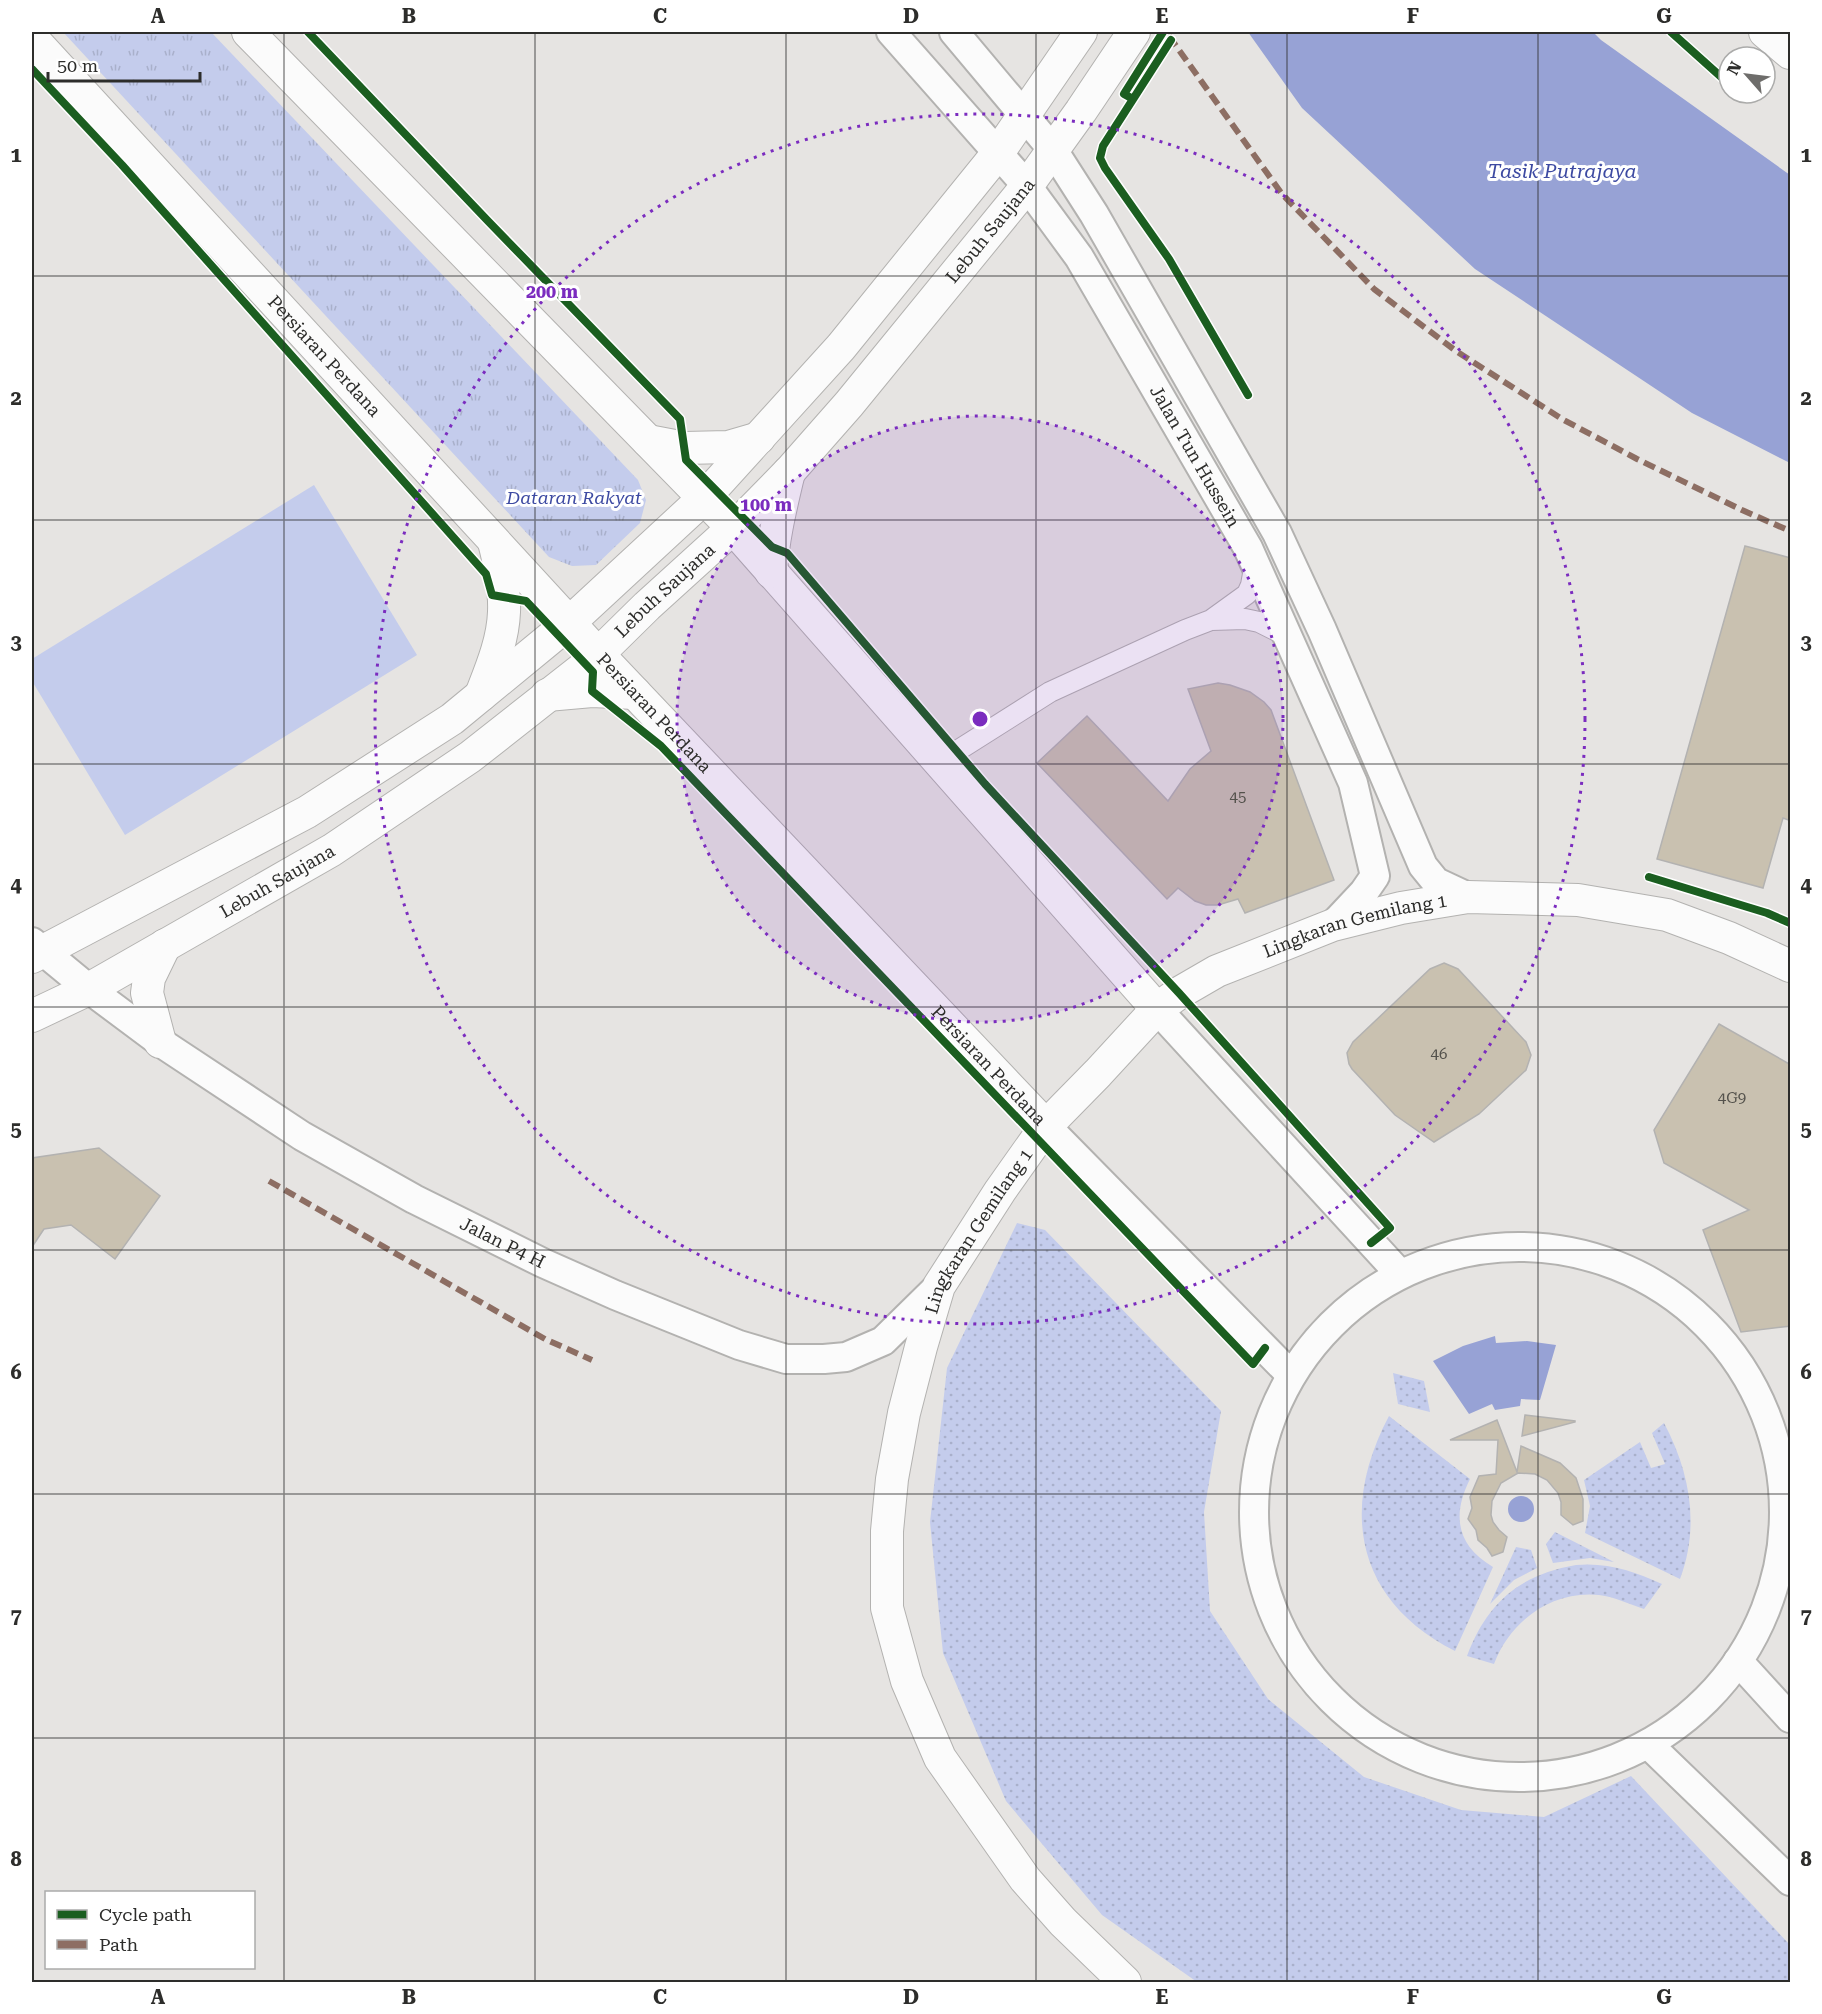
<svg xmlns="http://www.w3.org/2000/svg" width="1822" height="2014" viewBox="0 0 1822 2014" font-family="'Roboto Serif',serif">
<defs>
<pattern id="grass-dots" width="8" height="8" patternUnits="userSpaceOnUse" patternTransform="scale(1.5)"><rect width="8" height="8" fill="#c4ccec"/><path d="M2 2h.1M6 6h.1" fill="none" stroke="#a9b0cb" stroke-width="1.8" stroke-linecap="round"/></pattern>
<pattern id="park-tufts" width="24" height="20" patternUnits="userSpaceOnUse" patternTransform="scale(1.5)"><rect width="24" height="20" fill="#c4ccec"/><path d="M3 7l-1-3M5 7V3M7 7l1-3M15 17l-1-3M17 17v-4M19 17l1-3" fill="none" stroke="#a9b0cb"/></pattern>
</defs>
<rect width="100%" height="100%" fill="#e6e4e2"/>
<path fill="url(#grass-dots)" d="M1017,1223L1045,1230L1221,1411L1204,1512L1210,1611L1268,1699L1364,1777L1461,1810L1544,1817L1631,1776L1790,1945V1982H1197L1102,1915L1006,1801L943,1653L930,1522L947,1368Z
M1393,1373L1424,1381L1430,1412L1398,1404Z
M1389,1416L1470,1479C1452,1515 1456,1545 1493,1567L1455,1651C1356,1601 1339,1510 1389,1416Z
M1664,1423C1690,1472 1700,1526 1680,1579L1585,1533L1590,1506L1584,1480L1640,1442L1651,1468L1665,1464L1652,1433Z
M1555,1532L1614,1562L1590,1558L1553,1563L1546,1544Z
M1516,1547L1531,1550L1537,1568L1514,1580L1490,1604Z
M1576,1565C1607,1562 1634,1571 1662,1584L1644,1609C1629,1604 1615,1597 1599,1595C1552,1590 1510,1621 1494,1664L1467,1656C1487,1603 1519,1575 1576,1565Z"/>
<path fill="url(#park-tufts)" d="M63,32H211L638,480L646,500L640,523L596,565L572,566L549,557Z"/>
<path fill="#c4ccec" d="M314,485L417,655L125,835L32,681V659Z"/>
<path fill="#97a2d5" d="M1248,32H1593L1601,40L1790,175V463L1692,413L1475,269L1302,108Z
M1495,1336L1496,1343L1527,1341L1556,1345L1540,1400L1521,1399L1520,1406L1495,1410L1492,1404L1469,1414L1433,1361L1463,1346Z
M1508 1509a13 13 0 1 1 26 0a13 13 0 1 1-26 0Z"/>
<path fill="#c9c1b0" stroke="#b3b2b1" stroke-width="1.5" d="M1745,546L1791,558V821L1783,818L1763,888L1657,859Z
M1218,683L1230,685L1250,692L1264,702L1271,710L1334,880L1245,913L1238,899L1218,905H1206L1195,901L1178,888L1167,899L1037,763L1087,716L1168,801L1190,769L1211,751L1188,689Z
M1444,963L1458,969L1526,1042L1531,1055L1526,1070L1479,1114L1434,1142L1395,1115L1352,1069L1349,1064L1347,1053L1353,1042L1430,969Z
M1719,1024L1791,1065V1326L1741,1332L1703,1230L1749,1210L1664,1163L1654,1130Z
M99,1148L160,1196L115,1259L71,1225L44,1229L32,1247V1158Z
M1525,1415L1575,1421V1422L1522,1436Z
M1497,1420L1517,1472L1521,1446L1560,1463L1576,1478L1583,1499V1521L1573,1525L1561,1515V1502L1558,1493L1547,1480L1535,1474L1518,1473L1501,1483L1492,1501L1491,1515L1493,1522L1499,1530L1507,1537L1503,1552L1492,1556L1487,1548L1478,1540L1476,1530L1468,1519L1472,1508L1470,1497L1479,1476L1496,1474L1498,1440H1450Z"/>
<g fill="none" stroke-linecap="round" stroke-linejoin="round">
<defs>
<path id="street" d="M1211,620L1245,619L1259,622L1287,636
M938,763L1050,692L1185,630L1211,620L1247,594L1251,585L1255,563"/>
<g id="secondary">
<path id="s1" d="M891,32L1027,186L1079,257L1248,548L1353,783L1375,876L1364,892L1333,925"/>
<path d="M954,32L1053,150L1094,214L1277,533L1322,630L1423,866L1436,882L1468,897"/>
<path id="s2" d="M32,942L89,989L160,1042L302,1136L414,1199L543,1263L615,1295L739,1345L786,1359H824L846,1357L883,1341L939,1286"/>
<path d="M1157,1009L1400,1274"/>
<path d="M1046,1126L1291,1375"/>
<circle cx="1519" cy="1512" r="265"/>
<path d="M1738,1661L1790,1718"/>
<path d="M1648,1744L1790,1881"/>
</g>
<g id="primary">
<path d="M248,32L733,528L1157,1009"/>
<path d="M1765,32L1790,53"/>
<path id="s3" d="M32,38L598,654L1046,1126"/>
<path d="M648,441L685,448L728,447L759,438"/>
<path d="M771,572C773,537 781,506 789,472"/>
<path d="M481,695C491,669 503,641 504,612C505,588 500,565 494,542"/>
<path d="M547,695L592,691L635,693"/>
<path d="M32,957L307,812L452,719L570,622L704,498L841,347L998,153L1081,32"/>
<path id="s4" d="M32,1016L89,989L332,850L470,757L587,665L647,606L744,518L790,471L849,404L1027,186L1081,111L1134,32"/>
<path d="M160,1042L147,993L149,978L165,945"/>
<path id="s5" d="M1125,1982L1063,1922L1025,1879L940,1758L907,1681L887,1608V1531L892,1479L904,1413L921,1347L939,1286L1000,1191L1046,1126L1098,1073L1157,1009L1179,993L1217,971L1333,925L1401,908L1468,897L1578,900L1667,915L1729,938L1790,966"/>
</g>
</defs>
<use href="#street" stroke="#b3b2b0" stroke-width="22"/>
<use href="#secondary" stroke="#b3b2b0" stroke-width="32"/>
<use href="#primary" stroke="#b3b2b0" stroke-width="34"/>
<use href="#street" stroke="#fbfbfb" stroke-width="20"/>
<use href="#secondary" stroke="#fbfbfb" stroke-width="28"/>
<use href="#primary" stroke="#fbfbfb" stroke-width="32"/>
<path stroke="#8d6e63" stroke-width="6" stroke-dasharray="12 6" stroke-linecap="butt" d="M1169,36L1282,194L1374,289L1456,351L1562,419L1637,459L1742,510L1790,531
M269,1181L545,1339L592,1360"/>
<defs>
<path id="cycleway" d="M308,32L487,220L680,419L686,460L772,547L787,553L985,784L1179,993L1390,1228L1371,1243
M1671,32L1729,84
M1171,40L1103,146L1100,158L1105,168L1169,259L1248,395
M32,69L122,165L486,574L492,595L526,601L593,672L592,691L661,746L1253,1364L1265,1348
M1133,99L1124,94L1163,32
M1649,877L1767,913L1790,923"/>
</defs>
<use href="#cycleway" stroke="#fff" stroke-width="11"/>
<use href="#cycleway" stroke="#1b5e20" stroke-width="8"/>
</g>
<path fill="none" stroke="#2d2d2b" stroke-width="1.5" stroke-opacity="0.55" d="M284,32V1982M535,32V1982M786,32V1982M1036,32V1982M1287,32V1982M1538,32V1982M32,276H1790M32,520H1790M32,764H1790M32,1007H1790M32,1250H1790M32,1494H1790M32,1738H1790"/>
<circle cx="980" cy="719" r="303" fill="#7b2cbf" fill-opacity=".12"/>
<g fill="none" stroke="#7b2cbf" stroke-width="3" stroke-dasharray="3 6">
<circle cx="980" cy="719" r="303"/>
<circle cx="980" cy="719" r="605"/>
</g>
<g text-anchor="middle" stroke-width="6" stroke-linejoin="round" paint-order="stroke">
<g font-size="15" fill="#54524c">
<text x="1238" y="802">45</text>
<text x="1439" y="1059">46</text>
<text x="1732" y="1103">4G9</text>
</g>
<g font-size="18" fill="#2d2d2b" stroke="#fff">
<text dy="6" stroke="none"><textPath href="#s4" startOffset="1252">Lebuh Saujana</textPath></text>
<text dy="6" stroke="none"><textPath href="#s3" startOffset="432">Persiaran Perdana</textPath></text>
<text dy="6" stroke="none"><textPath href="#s1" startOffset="524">Jalan Tun Hussein</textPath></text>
<text dy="6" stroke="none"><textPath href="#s4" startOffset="766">Lebuh Saujana</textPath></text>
<text dy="6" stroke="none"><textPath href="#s3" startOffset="918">Persiaran Perdana</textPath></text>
<text dy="6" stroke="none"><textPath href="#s4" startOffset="280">Lebuh Saujana</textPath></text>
<text dy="6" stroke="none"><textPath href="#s5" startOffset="1350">Lingkaran Gemilang 1</textPath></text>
<text dy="6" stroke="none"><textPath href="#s3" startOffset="1404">Persiaran Perdana</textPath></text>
<text dy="6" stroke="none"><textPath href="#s5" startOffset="846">Lingkaran Gemilang 1</textPath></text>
<text dy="6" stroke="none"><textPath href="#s2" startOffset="560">Jalan P4 H</textPath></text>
</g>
<g font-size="18" font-style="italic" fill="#3d4aa2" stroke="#fff">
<text x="574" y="504">Dataran Rakyat</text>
</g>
<g font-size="20" font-style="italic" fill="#3d4aa2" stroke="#fff">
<text x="1562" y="178">Tasik Putrajaya</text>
</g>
</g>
<circle cx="980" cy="719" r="9" fill="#7b2cbf" stroke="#fff" stroke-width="3"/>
<g font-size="18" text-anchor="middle" font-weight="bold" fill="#7b2cbf" stroke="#fff" stroke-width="6" stroke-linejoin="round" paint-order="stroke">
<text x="552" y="298">200 m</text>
<text x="766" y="511">100 m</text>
</g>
<rect width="1822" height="2014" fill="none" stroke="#ffffff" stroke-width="66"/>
<rect x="45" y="1891" width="210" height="78" fill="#ffffff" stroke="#ababaa" stroke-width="1.5"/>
<rect x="57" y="1910" width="30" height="9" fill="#1b5e20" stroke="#ababaa" stroke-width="1.5"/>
<text x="99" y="1921" font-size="18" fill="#2d2d2b">Cycle path</text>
<rect x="57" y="1940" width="30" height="9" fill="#8d6e63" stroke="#ababaa" stroke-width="1.5"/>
<text x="99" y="1951" font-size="18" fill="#2d2d2b">Path</text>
<g transform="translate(1747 75) rotate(298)"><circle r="28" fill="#ffffff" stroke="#ababaa" stroke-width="1.5"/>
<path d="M0-4.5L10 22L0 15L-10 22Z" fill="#6e6d6b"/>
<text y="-9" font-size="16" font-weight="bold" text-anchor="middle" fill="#2d2d2b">N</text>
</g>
<path d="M48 72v9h152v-9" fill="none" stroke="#2d2d2b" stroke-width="3"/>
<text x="57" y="72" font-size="18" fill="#2d2d2b" stroke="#ffffff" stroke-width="4.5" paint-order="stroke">50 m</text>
<rect x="33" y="33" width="1756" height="1948" fill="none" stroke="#2d2d2b" stroke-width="2"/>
<g font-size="20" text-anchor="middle" font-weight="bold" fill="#2d2d2b">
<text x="158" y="23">A</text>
<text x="409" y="23">B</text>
<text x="660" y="23">C</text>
<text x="911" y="23">D</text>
<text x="1162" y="23">E</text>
<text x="1413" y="23">F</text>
<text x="1664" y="23">G</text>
<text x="16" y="162">1</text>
<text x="1806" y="162">1</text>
<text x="16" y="405">2</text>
<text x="1806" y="405">2</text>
<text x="16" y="649">3</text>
<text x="1806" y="649">3</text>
<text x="16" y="892">4</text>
<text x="1806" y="892">4</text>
<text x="16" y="1136">5</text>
<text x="1806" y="1136">5</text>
<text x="16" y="1379">6</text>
<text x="1806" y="1379">6</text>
<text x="16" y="1623">7</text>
<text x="1806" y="1623">7</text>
<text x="16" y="1866">8</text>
<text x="1806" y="1866">8</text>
<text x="158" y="2004">A</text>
<text x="409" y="2004">B</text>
<text x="660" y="2004">C</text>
<text x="911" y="2004">D</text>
<text x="1162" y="2004">E</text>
<text x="1413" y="2004">F</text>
<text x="1664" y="2004">G</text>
</g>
</svg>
